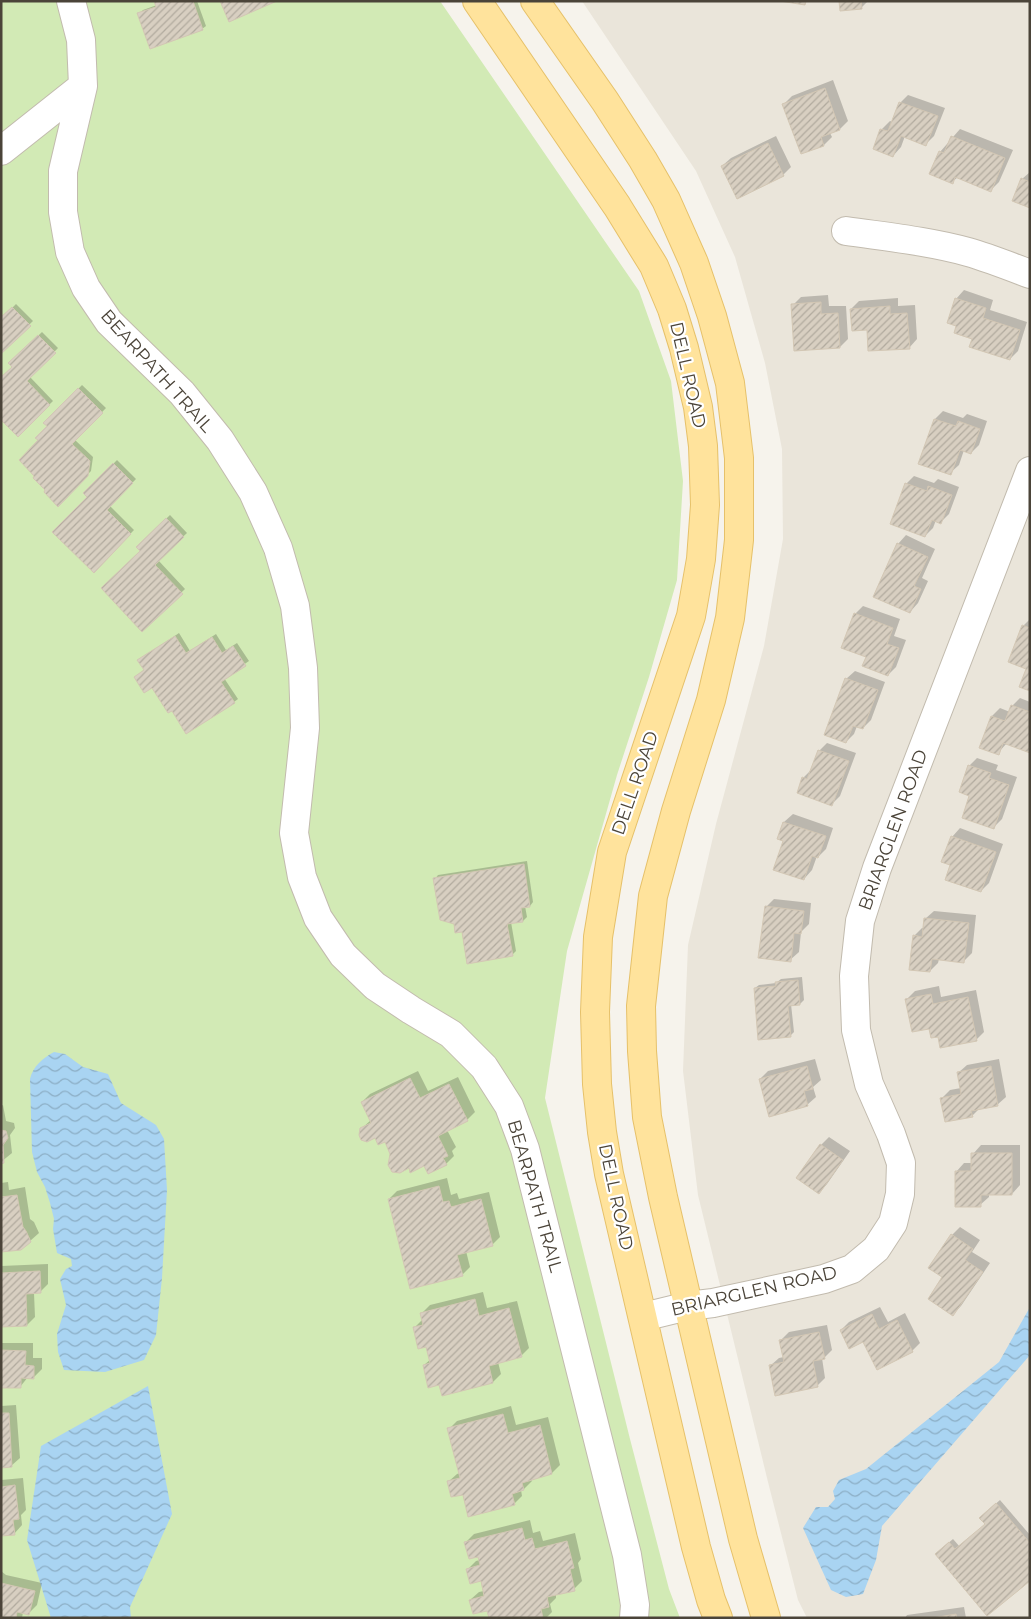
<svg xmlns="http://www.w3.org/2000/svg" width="1031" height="1619" viewBox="0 0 1031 1619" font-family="Montserrat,sans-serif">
<defs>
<pattern id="water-waves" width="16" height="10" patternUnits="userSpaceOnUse" patternTransform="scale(1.25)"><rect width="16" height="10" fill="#a9d4f2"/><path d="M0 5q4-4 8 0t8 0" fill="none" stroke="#8caec5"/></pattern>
<pattern id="building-hatch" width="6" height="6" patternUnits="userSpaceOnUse" patternTransform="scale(1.25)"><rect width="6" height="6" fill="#d8cfc1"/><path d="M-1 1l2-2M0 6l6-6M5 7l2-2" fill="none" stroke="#b1aa9e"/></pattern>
</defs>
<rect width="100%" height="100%" fill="#f6f3ec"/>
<path fill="#eae5da" d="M582,1H1030V1618H807L798,1600L768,1482L698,1195L683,1071L688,945L716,824L764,646L783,539L782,449L765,363L735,257L696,171Z"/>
<path fill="#d2eab5" d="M1,1H440L639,291L671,381L683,481L677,580L649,677L617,775L567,951L545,1098L630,1439L669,1589L680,1618H1Z"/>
<path fill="url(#water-waves)" d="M54,1052L65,1054L83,1067L108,1074L121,1103L156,1125L164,1139L167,1190L162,1278L156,1335L144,1360L105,1372L64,1370L58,1352L57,1334L66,1305L60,1279L66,1269L72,1266L71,1259L57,1253L53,1229L54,1219L50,1203L45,1187L37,1172L32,1152L30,1079C33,1066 43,1058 54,1052Z
M1030,1307V1355L882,1526L876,1560L863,1594L846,1597L831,1590L803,1528L816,1507H828L835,1499L833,1491L839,1480L866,1469L999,1362Z
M148,1386L172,1514L130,1607L131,1618H51L27,1540L41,1446Z"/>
<path fill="#0003" d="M155,1H197L206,26L202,29L139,14L143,10L157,5Z
M840,1H868L861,8Z
M833,80L848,121L840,129L830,133L832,137L824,145L784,104L792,96Z
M908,95L945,108L934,136L926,144L905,136L901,147L893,156L874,148L882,129L890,121L893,122L900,103Z
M960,129L1013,150L999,182L991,190L958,177L952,182L940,152Z
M776,136L791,167L783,175L722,166L731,158Z
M1030,172V207L1022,179Z
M964,290L993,300L990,310L1027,322L1018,351L1010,359L974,338L958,325L956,299Z
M828,295L829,306H846L848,339L840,347L793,305L801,297Z
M898,298V306L915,305L917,339L909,348L868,329L851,309L859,301Z
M16,304L33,321L1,352V319Z
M42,332L58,348L30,377L53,401L18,435L14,367L10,363Z
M82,385L106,408L75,440L93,457L91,471L58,505L40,440L48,426L45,423Z
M943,411L963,418L967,414L987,421L979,445L971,453L964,450L959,465L950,473L935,419Z
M117,460L136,479L110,506L134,530L94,571L89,497L85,493Z
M914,476L934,483L938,479L959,487L949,514L941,522L936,520L933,528L925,536L906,484Z
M170,515L187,533L158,560L185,589L142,630L141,551L137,547Z
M906,535L935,549L922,578L928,581L918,603L910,612L898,544Z
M863,606L900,619L894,636L906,640L896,667L888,675L867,656L855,614Z
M1030,619V689L1023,626Z
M179,633L190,651L216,634L226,650L237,643L249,661L224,678L238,699L234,702L172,709L153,686L135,677L145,669L139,660Z
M855,671L885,682L871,720L863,728L857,726L854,734L846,742V679Z
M1020,698L1030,702V751L1007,743L998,753L981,747L992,716L1000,708L1010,712L1012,706Z
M827,743L856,753L840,796L832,804L803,778L812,769L819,751Z
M977,758L998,765L996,770L1017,777L1002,819L993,828L971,795L969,766Z
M793,814L833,828L826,849L818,857L817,856L812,870L804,879L785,841L779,839L784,822Z
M960,828L1003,844L989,883L981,891L952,864V837Z
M527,861L533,902L530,906H525L527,917L523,921L511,922L516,951L512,955L463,931L455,923L435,879L438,875Z
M774,899L811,903L809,924L801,932L799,952L790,960L766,907Z
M934,911L976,915L972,953L964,961L939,959L938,963L930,971L914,936L922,928H924L925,919Z
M802,977L804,1000L800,1004H791L794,1032L790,1036L755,988L759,985L776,983L781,979Z
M939,986L941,997L976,990L984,1032L976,1040L930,1027L907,999L915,991Z
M815,1059L821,1080L813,1087L816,1097L807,1105L760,1079L768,1071Z
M999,1059L1006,1097L997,1105L980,1108L972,1116L941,1099L950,1090L961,1088L958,1073L967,1065Z
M418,1071L428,1091L458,1077L475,1112L467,1120L447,1130L456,1147L452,1151L454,1156L446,1164H425L409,1167L391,1154L386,1141L361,1129L371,1120L362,1102L370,1094Z
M3,1105L6,1121L14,1123L15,1128L10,1135L12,1153L1,1162V1106Z
M829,1137L850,1151L827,1184L819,1193L798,1178L821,1145Z
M981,1145H1020V1185L1012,1194H989V1197L980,1205L956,1172L964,1163H973V1154Z
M447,1178L451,1195L457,1193L459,1199L489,1192L500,1237L492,1245L466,1251L470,1267L462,1275L389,1199L397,1191Z
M8,1182L9,1190L25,1187L30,1219L34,1222L39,1233L30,1241L1,1251V1183Z
M960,1227L980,1240L972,1252L990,1263L961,1306L953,1314L944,1276L952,1235Z
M48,1264V1284L40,1292L34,1293L35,1317L27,1325L1,1326V1266Z
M483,1292L487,1308L517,1301L529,1348L521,1356L498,1362L501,1374L493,1382L440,1383L424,1365L431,1359L427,1346L414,1328L423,1319L422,1313L430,1305Z
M880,1307L888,1322L905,1313L920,1343L912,1351L864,1340L841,1330L849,1322Z
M827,1325L832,1350L824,1358H822L825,1378L817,1386L770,1366L779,1358L784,1357L781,1340L789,1332Z
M1,1343H33V1358H42V1369L33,1378L28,1377L20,1387H1Z
M16,1405L20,1458L11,1466L1,1467V1406Z
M511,1406L516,1425L548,1417L560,1465L552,1473L531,1479L532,1481L524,1489L521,1490L522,1496L514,1504L463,1493L448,1482L457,1474L460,1473L449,1429L457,1421Z
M23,1478L26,1510L21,1515L22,1525L14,1534L1,1535V1480Z
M1000,1500L1030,1535V1579L940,1550L953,1539L960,1547L986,1524L984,1514Z
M530,1520L533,1533L540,1531L543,1541L575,1533L581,1559L578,1563L582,1581L574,1589L556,1594V1598L550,1604L552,1612L546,1618H490L488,1609L470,1600L479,1592L484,1591L482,1580L468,1569L476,1561L480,1560L479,1556L466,1542L474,1534Z
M1,1571L6,1575L42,1583L37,1605L29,1613L23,1612L22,1618H1Z
M964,1607L966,1618H905L907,1615Z"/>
<path fill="url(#building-hatch)" stroke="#d3c7b4" d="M154,1H193L203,30L150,49L137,13L156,7Z
M220,1H277L229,22Z
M780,1H806L805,5Z
M839,1H861L862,9L840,11Z
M825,88L840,130L821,137L824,146L801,154L782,104Z
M899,102L938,116L926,146L901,136L893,157L873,149L880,129L888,131Z
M951,136L1005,158L991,192L955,177L953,184L929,174L939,151L944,153Z
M768,143L784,176L737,199L721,166Z
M1021,178L1030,182V208L1012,201Z
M955,298L986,308L983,318L1020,330L1010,360L969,347L972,339L954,333L956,326L947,323Z
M821,302V314L838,313L840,348L794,351L791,304Z
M890,306V314L907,313L910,349L868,351L867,330L852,331L850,309Z
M12,307L31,326L1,354V317Z
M38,335L56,353L27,381L50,405L18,437L1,420V377L12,367L8,363Z
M78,388L103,413L72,444L90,461L88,476L58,507L44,492L45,490L33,478L34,476L19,460L38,440L35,438L47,426L43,423Z
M934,419L956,426L958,421L980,429L971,454L960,450L951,475L918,464Z
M113,463L133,483L107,510L131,534L94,573L52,532L87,497L83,493Z
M905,483L927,491L928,486L952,495L941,524L932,520L925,537L890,524Z
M166,518L184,537L155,565L183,594L142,632L101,588L140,551L136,547Z
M897,543L928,557L914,586L921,589L910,613L873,597Z
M854,613L893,628L887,644L899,648L888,676L862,666L866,657L841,648Z
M1022,625L1030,628V691L1019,687L1026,669L1008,662Z
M175,636L186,653L212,637L222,653L233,646L246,666L221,682L235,703L186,734L172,711L168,713L152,688L144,693L134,677L144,670L137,660Z
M845,678L878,690L863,729L853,726L846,743L824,735Z
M1011,705L1030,712V753L1003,743L999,755L979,748L991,716L1005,721Z
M818,750L849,761L832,806L797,793L802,777L807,779Z
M968,765L991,773L989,778L1009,785L994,829L962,818L969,796L959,792Z
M783,822L826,836L818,858L812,856L804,880L773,870L783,841L777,839Z
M951,836L996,852L981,892L945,880L950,865L941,862Z
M524,864L530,907L521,908L523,922L507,924L513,956L467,964L462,932L455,933L454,924L440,920L433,878Z
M765,906L804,911L801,934L794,933L791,962L758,958Z
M924,918L969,923L964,963L932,959L930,972L909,970L913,935L922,937Z
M798,980L800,1005L788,1006L791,1037L758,1040L754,988L776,986L775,982Z
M931,994L933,1004L968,997L977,1041L940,1048L938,1037L931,1038L929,1029L912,1032L905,999Z
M807,1066L813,1089L804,1091L808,1106L769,1117L759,1079Z
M991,1066L998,1106L971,1111L973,1117L945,1122L940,1098L961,1094L957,1072Z
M410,1078L420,1098L449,1084L468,1121L438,1136L448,1156L443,1158L447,1165L428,1174L424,1166L410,1173L409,1168L400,1173L392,1172L388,1165L390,1154L385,1142L378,1145L375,1138L367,1142L361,1140L359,1135L360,1128L371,1123L361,1102Z
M1,1130L6,1131L8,1138L3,1145L4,1163L1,1164Z
M820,1144L843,1160L819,1194L796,1178Z
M971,1153H1012V1195H981V1207H955V1171H971Z
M439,1186L443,1202L449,1201L451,1207L481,1199L493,1246L457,1255L463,1276L410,1289L388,1199Z
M17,1195L23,1227L26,1231L31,1242L21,1250L1,1252V1196V1197Z
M951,1234L973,1249L965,1260L983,1272L953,1316L928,1299L942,1277L928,1268Z
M40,1271L41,1293L26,1294L27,1326L1,1327V1273Z
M475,1299L479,1316L509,1308L522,1357L489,1366L493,1383L442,1396L439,1385L428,1388L423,1365L430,1363L426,1347L418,1349L413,1327L423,1325L420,1313Z
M872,1314L879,1329L897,1320L913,1352L877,1370L863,1342L849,1349L840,1330Z
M819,1332L825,1359L813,1361L818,1387L775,1396L769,1365L784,1362L779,1340Z
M1,1350L26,1351L25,1365L34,1366V1379L21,1378V1388H1Z
M1,1413H9L12,1467L1,1468Z
M503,1414L508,1433L540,1425L552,1474L522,1483L524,1490L512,1494L515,1505L468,1517L463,1495L451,1497L447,1481L460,1478L447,1428Z
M15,1485L19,1519L13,1520L15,1535L1,1536V1487Z
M996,1503L1030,1543V1581L987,1616L935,1554L949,1542L955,1549L985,1524L979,1518Z
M522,1528L525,1540L532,1538L535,1549L567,1541L574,1568L570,1569L575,1591L547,1597L549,1607L541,1609L543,1618H489L487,1611L473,1614L469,1600L484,1596L481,1581L470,1584L466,1569L480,1565L478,1557L469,1559L464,1542Z
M1,1583L35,1591L29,1615L17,1612L16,1618H1Z
M956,1614L957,1618H932Z"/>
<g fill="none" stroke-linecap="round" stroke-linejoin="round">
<defs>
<path id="minor" d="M71,1L81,40L83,86L63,171V212L70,252L86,288L109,322L182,393L220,440L253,492L278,548L295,606L303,668L305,728L294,833L302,877L318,918L343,955L375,986L411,1010L451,1034L484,1067L509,1106L525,1149L627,1555L635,1605L634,1618
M1,151L83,86
M846,231C887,237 928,241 968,252C989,258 1009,266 1030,274
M643,1317L688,1306L713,1303L824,1279L852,1269L876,1249L893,1223L900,1194L901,1163L891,1134L869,1084L856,1030L854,976L860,921L877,868L1030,471"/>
<path id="major" d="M477,1L617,206L654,266L672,309L684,348L698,407L703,446L705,505L701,559L691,616L612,852L598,937L595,1012L597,1084L602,1132L609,1174L696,1547L711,1600L718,1618
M535,1L605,101L643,160L666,200L694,263L712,316L730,383L739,458V540L730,618L711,700L676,811L653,896L641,1006L642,1051L647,1117L663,1197L743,1539L766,1618"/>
</defs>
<use href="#minor" stroke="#c2bbae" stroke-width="30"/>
<use href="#major" stroke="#e6c16a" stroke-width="30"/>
<use href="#minor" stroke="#fff" stroke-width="28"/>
<use href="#major" stroke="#ffe39c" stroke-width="28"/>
</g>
<g text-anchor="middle" stroke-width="4.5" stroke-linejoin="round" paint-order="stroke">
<g font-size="18" fill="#4b4439" stroke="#fff">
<text transform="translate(157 371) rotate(48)" y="6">BEARPATH TRAIL</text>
<text transform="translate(688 375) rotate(77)" y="6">DELL ROAD</text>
<text transform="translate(635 783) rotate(-71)" y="6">DELL ROAD</text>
<text transform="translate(893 830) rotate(-70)" y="6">BRIARGLEN ROAD</text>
<text transform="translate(535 1196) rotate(74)" y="6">BEARPATH TRAIL</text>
<text transform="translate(616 1197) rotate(78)" y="6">DELL ROAD</text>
<text transform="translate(754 1291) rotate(-13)" y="6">BRIARGLEN ROAD</text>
</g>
</g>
<rect width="1031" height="1619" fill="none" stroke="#4b4439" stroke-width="5"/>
</svg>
